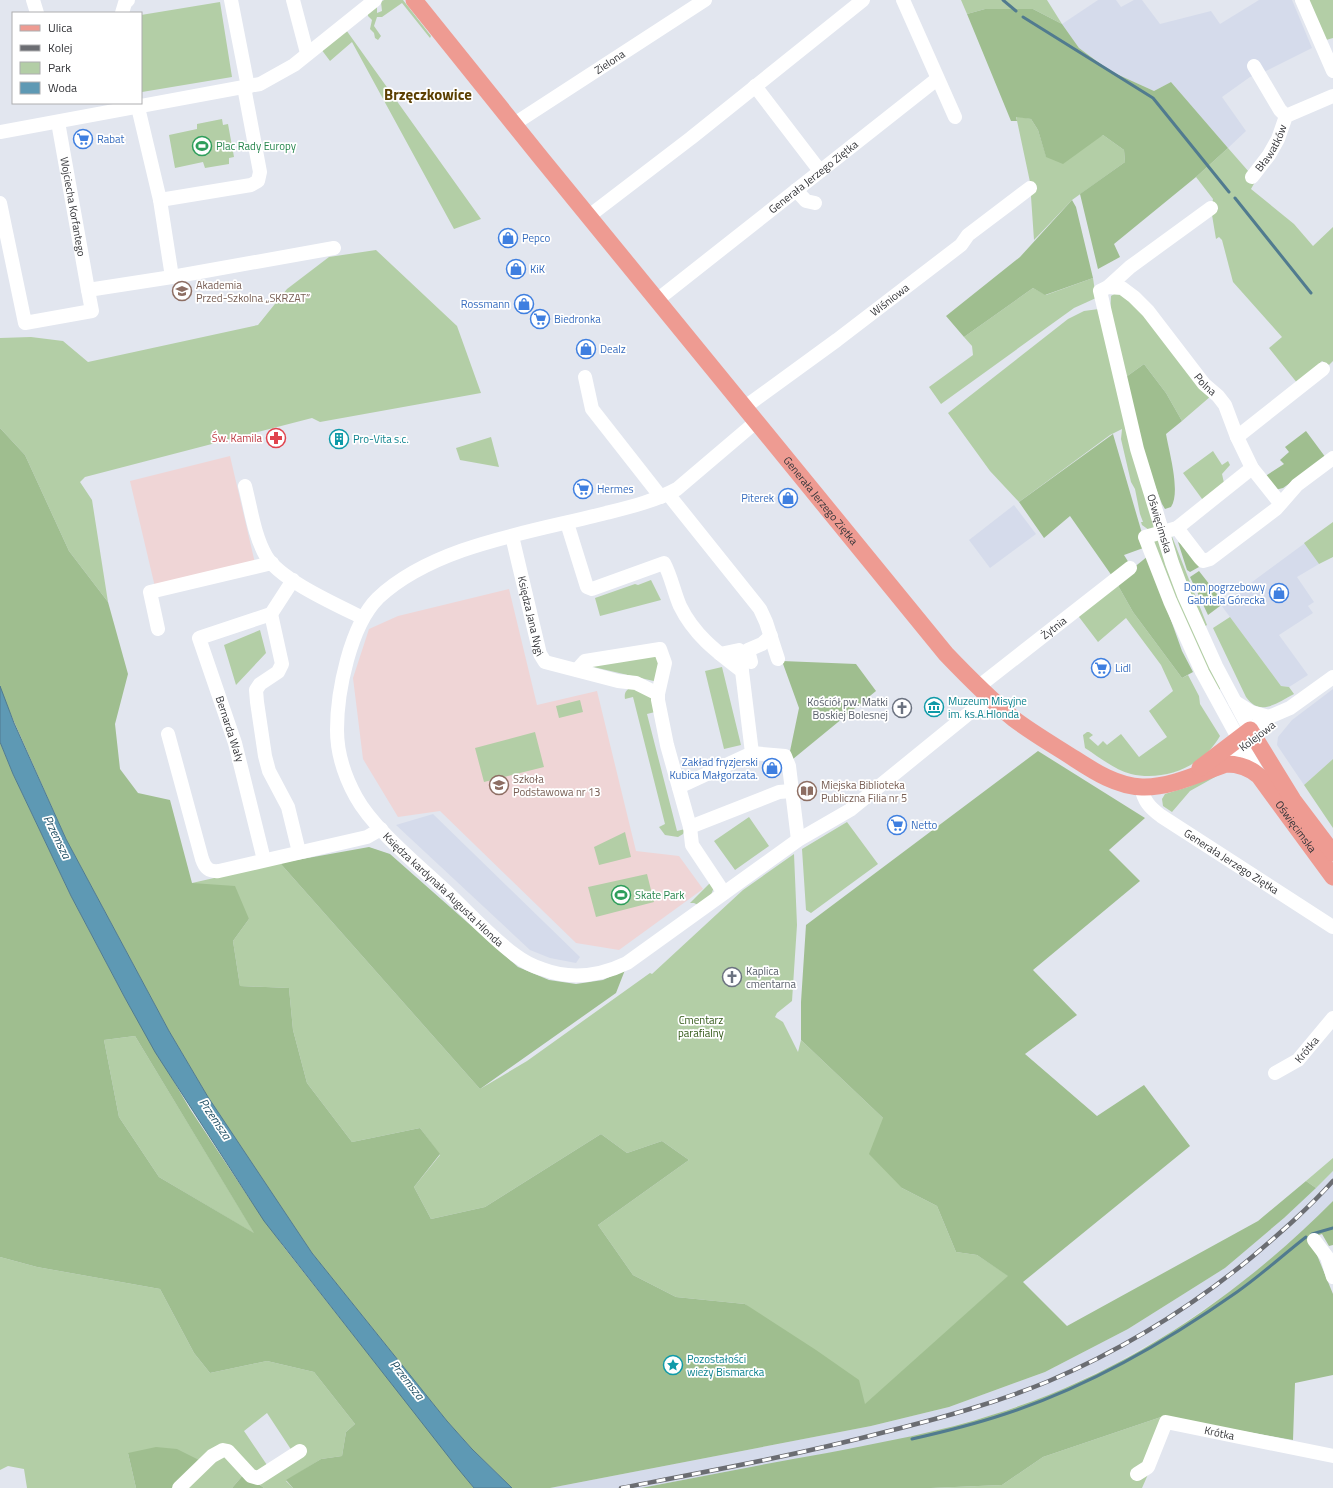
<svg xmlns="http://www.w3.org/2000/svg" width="1333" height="1488" viewBox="0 0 1333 1488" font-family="'Titillium Web',sans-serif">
<rect width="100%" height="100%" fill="#e2e6ef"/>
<path fill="#d5dbeb" d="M1098,0H1116L1121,7L1134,0H1142L1160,24L1211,11L1220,24L1259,0H1292L1312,48L1262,73L1250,77L1222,97L1246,131L1228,148L1171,82L1154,91L1110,71L1079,48L1062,24Z
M1014,505L1036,534L990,568L969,540Z
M1305,543L1319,564L1297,577L1314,602L1308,606L1313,613L1279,635L1308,675L1289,687L1281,686L1221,605Z
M1333,689V759L1304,785L1277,745L1278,737L1292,720Z
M433,814L580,957L576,963L550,958L530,950L396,825Z
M1333,1171V1201L1299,1235L1238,1286L1171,1332L1113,1365L1052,1394L996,1414L936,1431L878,1444L641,1488H550L871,1426L949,1407L1045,1372L1128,1329L1225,1268L1284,1218Z"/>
<path fill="#efd5d6" d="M230,456L255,563L155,587L130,481Z
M509,589L537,705L597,691L636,851L679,856L703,889L619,950L576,943L440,811L398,817L363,759L353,678L369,629L398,616Z"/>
<path fill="#b3cea6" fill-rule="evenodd" d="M384,0H403L431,36L430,38L402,3L382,17H377L374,26L381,36L378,40L375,38L374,33L370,29L372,20L368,16V14L377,5V13L382,11L381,2Z
M961,0H1047L1062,24L1033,9H985L967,14Z
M1309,0H1333V38L1326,40Z
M220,2L232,77L142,92L141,15Z
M344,27L481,219L454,229L352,42L330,61L321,49Z
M1016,116L1031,119L1038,130L1046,156L1103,135L1124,150L1125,162L1072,200L1034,240L1030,182Z
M222,119L223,125L228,124L234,157L229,158V164L205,168L203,162L175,168L169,135L197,129V124Z
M1228,148L1256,180L1251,189L1294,224L1313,246L1333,227V361L1329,365L1322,361L1298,384L1269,348L1282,337L1233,282L1222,240L1219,237L1216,239L1211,209L1213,199L1196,177Z
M376,250L457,326L481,393L320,422L312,418L85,477L80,482L92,500L108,602L69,551L25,455L0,428V338L31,337L63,341L88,362L258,325L287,289L329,257Z
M1093,278L1096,298L1074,308L941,404L929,387L973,355L972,346L964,337L1033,288L1046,295Z
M1116,293C1141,298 1193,374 1211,396L1182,421L1166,393L1144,364L1126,377L1110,317L1111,296Z
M1099,309L1155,528L1149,530L1142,525L1141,522H1143L1140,514L1135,489L1131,482L1121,439L1122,429L1110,435L1019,502L990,471L948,413L1068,319L1084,311Z
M491,437L499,467L460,460L456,448Z
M1213,451L1222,465L1228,461L1230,465L1222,474L1224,483L1205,503L1183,473Z
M1333,522V557L1319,564L1304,543Z
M1171,534L1207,625L1204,627L1176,561Z
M1158,539L1221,688L1219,690L1193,643L1153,542Z
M651,580L661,600L600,616L595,598L635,584L638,585Z
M1116,582L1133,612L1182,678L1188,675L1199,696L1200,704L1220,736C1203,766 1165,782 1131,774C1115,770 1099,757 1085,748L1083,735L1087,732H1089L1093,735L1089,738L1098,746L1103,741L1107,745L1121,734L1139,757L1167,737L1149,711L1173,691L1161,665L1126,618L1098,642L1076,613Z
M1230,617L1281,686L1289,687L1294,694C1277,703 1260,717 1246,697L1213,628Z
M260,630L266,653L236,685L224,645Z
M658,655V682L589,666Z
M722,667L741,745L724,749L705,671Z
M631,687L651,696L655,712L647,714L677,831L685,829L683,834L678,837L665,835L659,827L665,824L633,697L625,699C624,693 626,690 631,687Z
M580,700L583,712L559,718L556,706Z
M535,732L544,767L484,782L475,748Z
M1333,759V828L1304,785Z
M1224,772L1190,791L1172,812L1163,806L1162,799L1165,794L1188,787Z
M749,817L769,846L735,870L714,841Z
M847,822L878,864L811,913L806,910L802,849Z
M625,832L631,857L599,865L594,847Z
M794,854L797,925L792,1001L777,1013L775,1017L783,1022L798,1052L801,1040L883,1118L902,1188L937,1206L956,1252L977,1255L1009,1276L865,1405L745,1304L676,1297L633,1275L598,1225L689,1160L662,1141L627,1153L601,1134L485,1207L431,1219L414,1187L440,1155L420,1128L352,1142L307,1083L293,1030L289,988L240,986L233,941L249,919L192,883L280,863L480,1089L527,1061L650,973L652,974L743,890Z
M647,874L654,902L596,917L588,887Z
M710,883L714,887L711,895L698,905L694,903H690Z
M135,1036L255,1234L159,1177L119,1117L104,1040Z
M1333,1158V1171L1316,1188L1306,1181Z
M0,1257L37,1267L160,1289L194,1353L210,1373L267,1361L314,1372L355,1424L346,1432L342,1456L321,1459L286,1481L293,1488H264L244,1474L232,1488H176L128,1453L136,1488H27L24,1469L8,1466L0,1470ZM267,1413L292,1451L269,1468L244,1431Z
M1161,1417L1168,1429L1142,1488H931L1002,1485L1043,1457Z"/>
<path fill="#9fbe8f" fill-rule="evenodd" d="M985,9H1033L1062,24L1079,48L1110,71L1154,91L1171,82L1228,148L1196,177L1114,244L1120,257L1098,269L1080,194L1125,162L1124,150L1103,135L1063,164L1046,157L1038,130L1031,119L1016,117L1017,121H1011L967,14Z
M1072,200L1076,207L1093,278L1045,295L1033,288L964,337L946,316L1020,257Z
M1144,364L1166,393L1182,421L1166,434C1169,452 1181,492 1171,507L1165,509L1162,504L1143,455L1126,377Z
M0,428L25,455L69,551L108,602L128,674L115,724L120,769L138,793L170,800L192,883L235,886L249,919L233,941L240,986L289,988L293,1030L307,1083L352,1142L420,1128L440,1154L414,1187L431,1219L485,1207L601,1134L627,1153L662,1141L689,1160L598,1225L633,1275L676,1297L745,1304L816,1350L859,1380L865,1404L1008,1276L977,1255L956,1252L937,1206L902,1188L869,1154L883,1118L801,1040V1002L806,925L1038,751L1145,818L1109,850L1140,881L1033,970L1077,1015L1025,1054L1097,1116L1144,1085L1190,1146L1023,1282L1067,1326L1258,1221L1306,1181L1316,1188L1284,1218L1225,1268L1128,1329L1045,1372L949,1407L871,1426L550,1488H512L472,1449L447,1421L312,1253L208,1097L169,1031L66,839L0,690Z
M1306,431L1326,458L1283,488L1275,490L1264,477L1284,464L1280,460L1289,452L1285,447Z
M1113,434L1146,547L1124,555L1129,563L1112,576L1070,516L1044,538L1019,502Z
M1178,542L1189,549L1199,567L1190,572L1187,570Z
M1148,556L1182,651L1193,672L1182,678L1133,612L1116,582Z
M1199,571L1224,603L1208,615L1190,577Z
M782,661L856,664L876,691L793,759L789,756L799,708Z
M0,742L13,774L71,896L125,998L190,1109L247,1195L283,1246L474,1488H293L286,1480L321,1459L342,1456L346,1432L355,1424L314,1372L267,1361L210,1373L194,1353L160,1289L37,1267L0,1257ZM135,1036L254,1233L159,1177L119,1117L104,1040Z
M369,847L390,854L518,967L549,980L576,984L603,980L625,970L616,993L480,1089L280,863Z
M1333,1201V1245L1329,1246L1322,1234L1310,1238L1333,1294V1375L1295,1383L1293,1440L1161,1417L1043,1457L1002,1485L931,1488H641C703,1476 765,1464 827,1453C883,1442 940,1432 995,1414C1124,1374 1239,1296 1333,1201Z
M156,1447L177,1449L201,1461L176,1488H136L128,1453Z
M244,1474L264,1488H232Z"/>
<path fill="#5e99b4" stroke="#517b8f" d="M0,686L14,723L66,839L169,1031L208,1097L312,1253L447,1421L472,1449L512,1488H474L455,1465L264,1221L155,1052L125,998L71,896L13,774L0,742Z"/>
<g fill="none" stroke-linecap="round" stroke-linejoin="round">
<path stroke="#517b8f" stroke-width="3" d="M1003,0L1016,11
M1023,17L1153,98L1229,192
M1235,198L1311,293
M1312,1234L1333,1228
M912,1439C943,1432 975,1424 1005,1414C1088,1387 1166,1342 1237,1292C1261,1275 1283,1255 1306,1237"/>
<g stroke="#fff" stroke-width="14">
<path d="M33,0L37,13"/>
<path d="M231,0L248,87"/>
<path d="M293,0L307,53"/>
<path d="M903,0L955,117"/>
<path d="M1302,0L1333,71"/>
<path d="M122,13L125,3L128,0"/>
<path d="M1254,66L1280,110L1286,116"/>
<path d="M755,86L820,171"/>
<path d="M137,103L160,200L251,185L258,181L260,172L244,87"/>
<path id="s1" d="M58,122L88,290L172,277"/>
<path id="s2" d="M514,124L705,0"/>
<path d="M0,132L260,84L294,65L375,0"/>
<path id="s3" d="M1252,177L1269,155L1278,139L1286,116L1333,96"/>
<path d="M796,190L806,201L815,203"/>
<path d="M160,200L172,277L334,248"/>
<path d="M0,203L25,323L92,311L88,290"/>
<path id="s4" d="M1211,208L1130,267L1108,287L1100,291L1137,449L1172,563L1184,595L1216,666L1250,730L1269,717L1290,708L1333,677"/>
<path d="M589,216L691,138L863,0"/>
<path id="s5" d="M1108,287L1122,288L1134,297L1148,311L1204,384L1218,396L1225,405L1237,437L1252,468L1280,503"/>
<path id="s6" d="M657,300L937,79"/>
<path d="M585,377L592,409L661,497"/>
<path id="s7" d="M745,407L837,340L961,245L968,235L1030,188"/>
<path id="s8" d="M757,421L677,489C655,501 630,507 606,513C533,532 434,545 378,598C350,626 337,692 337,730C337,753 345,777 356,797C374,830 422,868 450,895C471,915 492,938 515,955C523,961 532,966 542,969C571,980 600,976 627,963L798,840L850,810L989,697"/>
<path d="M1237,437L1323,369"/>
<path d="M1252,468L1177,528L1145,537L1170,601L1202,672L1259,776"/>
<path d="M245,486C251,509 254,535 266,556C280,580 337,605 363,618"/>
<path d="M668,494L760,609L766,622L778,659"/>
<path d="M567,523L587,587L592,589L664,563C671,576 674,592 680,606C694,635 717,652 742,671L752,753L679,787"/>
<path d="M1177,528L1200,558L1203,561L1210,559L1276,509L1297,485L1333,458"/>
<path id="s9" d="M512,536L540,654L545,662L618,681L636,683L658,694V700L667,745L690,827L779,792L791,791"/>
<path d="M271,614L282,664L278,672L260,684L256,690L257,702L265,756L269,771L288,807L299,852"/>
<path d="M158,629L150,592L272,563"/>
<path d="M720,654L739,650L742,671"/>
<path d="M751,662L748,650L762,644L771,636"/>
<path d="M577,670L585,661L660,649L665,663L658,694"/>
<path id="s10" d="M978,687L1130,568"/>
<path d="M1235,702L1251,712L1269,717"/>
<path d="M168,734L202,859C205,868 209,872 219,871L367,837L381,829"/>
<path d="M752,753L785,756L789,766L798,840"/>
<path d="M1226,764L1230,756L1250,742"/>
<path id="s11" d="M1141,787C1144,801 1149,807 1161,816L1333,927"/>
<path d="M690,827L692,845L724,893"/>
<path d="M264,860L235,743L199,638L271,614L293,580"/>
<path id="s12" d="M1275,1073L1298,1060L1333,1018"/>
<path d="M1314,1240L1327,1257L1333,1277"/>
<path id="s13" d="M1137,1474L1148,1467L1166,1422L1333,1456"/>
<path d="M179,1488L212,1456L223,1450L228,1451L251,1476L258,1478L300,1451"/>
</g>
<g stroke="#ee9b92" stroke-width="17">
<path id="s14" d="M414,0L541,158L946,654C968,677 990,699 1014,719C1034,734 1055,746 1075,759C1095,772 1117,786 1142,787C1170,788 1200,773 1226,764C1239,764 1249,767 1259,776L1333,877"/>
<path d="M1200,768L1250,730L1293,800L1333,853"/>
</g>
<defs>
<path id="rail" d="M621,1488C710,1471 798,1455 885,1432C941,1418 996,1403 1049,1381C1122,1350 1190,1308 1252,1257C1280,1233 1308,1209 1333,1181"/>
</defs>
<use href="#rail" stroke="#6b6d72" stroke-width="4.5"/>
<use href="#rail" stroke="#fff" stroke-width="3" stroke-dasharray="9" stroke-linecap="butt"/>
</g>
<defs>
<symbol id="supermarket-ring" viewBox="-11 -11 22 22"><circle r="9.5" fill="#fff" stroke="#3f7fe0" stroke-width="1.5"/><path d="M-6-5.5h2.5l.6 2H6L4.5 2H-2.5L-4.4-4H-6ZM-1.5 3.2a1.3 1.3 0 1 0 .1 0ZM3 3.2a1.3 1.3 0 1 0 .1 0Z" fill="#3f7fe0"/></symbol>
<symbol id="stadium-ring" viewBox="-11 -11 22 22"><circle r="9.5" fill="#fff" stroke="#2e9e5b" stroke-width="1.5"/><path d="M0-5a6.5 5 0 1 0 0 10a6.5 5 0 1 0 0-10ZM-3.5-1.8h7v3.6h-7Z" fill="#2e9e5b"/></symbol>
<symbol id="shop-ring" viewBox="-11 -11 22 22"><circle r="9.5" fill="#fff" stroke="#3f7fe0" stroke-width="1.5"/><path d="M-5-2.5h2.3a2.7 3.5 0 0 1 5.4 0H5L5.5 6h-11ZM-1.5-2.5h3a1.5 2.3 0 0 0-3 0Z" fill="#3f7fe0"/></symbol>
<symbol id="school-ring" viewBox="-11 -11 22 22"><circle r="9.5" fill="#fff" stroke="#8d6e63" stroke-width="1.5"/><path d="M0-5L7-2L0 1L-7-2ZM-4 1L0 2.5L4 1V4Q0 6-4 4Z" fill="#8d6e63"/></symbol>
<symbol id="pharmacy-ring" viewBox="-11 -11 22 22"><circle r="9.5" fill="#fff" stroke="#e0444e" stroke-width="1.5"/><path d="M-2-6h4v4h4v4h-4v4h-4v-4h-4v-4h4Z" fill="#e0444e"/></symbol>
<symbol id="building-ring" viewBox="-11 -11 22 22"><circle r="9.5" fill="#fff" stroke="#0f9aa8" stroke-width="1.5"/><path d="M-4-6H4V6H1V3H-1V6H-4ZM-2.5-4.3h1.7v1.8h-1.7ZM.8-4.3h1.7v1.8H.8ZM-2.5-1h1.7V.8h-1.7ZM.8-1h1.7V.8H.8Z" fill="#0f9aa8"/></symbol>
<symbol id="museum-ring" viewBox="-11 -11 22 22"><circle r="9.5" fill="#fff" stroke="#0f9aa8" stroke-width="1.5"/><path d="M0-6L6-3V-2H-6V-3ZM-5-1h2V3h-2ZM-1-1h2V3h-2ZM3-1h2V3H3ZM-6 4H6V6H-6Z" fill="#0f9aa8"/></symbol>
<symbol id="church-ring" viewBox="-11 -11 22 22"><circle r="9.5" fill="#fff" stroke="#6b7280" stroke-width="1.5"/><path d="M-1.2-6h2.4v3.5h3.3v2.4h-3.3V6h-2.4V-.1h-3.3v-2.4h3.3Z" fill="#6b7280"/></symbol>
<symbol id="library-ring" viewBox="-11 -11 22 22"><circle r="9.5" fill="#fff" stroke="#8d6e63" stroke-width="1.5"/><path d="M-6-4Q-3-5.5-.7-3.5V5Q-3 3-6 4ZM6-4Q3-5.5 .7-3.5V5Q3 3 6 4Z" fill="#8d6e63"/></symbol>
<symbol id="sight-ring" viewBox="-11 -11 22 22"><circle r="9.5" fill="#fff" stroke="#0f9aa8" stroke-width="1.5"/><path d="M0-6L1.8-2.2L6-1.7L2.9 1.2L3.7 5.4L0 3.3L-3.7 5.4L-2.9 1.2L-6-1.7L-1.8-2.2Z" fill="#0f9aa8"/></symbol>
</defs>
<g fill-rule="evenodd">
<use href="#supermarket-ring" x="72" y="128" width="22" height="22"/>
<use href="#stadium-ring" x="191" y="135" width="22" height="22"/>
<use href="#shop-ring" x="497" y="227" width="22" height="22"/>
<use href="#shop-ring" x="505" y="258" width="22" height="22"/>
<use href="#school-ring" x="171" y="280" width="22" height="22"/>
<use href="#shop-ring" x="513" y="293" width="22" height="22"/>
<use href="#supermarket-ring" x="529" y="308" width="22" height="22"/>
<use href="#shop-ring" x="575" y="338" width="22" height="22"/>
<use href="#pharmacy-ring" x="265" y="427" width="22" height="22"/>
<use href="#building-ring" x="328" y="428" width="22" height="22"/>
<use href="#supermarket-ring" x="572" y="478" width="22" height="22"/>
<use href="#shop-ring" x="777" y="487" width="22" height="22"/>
<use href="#shop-ring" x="1268" y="582" width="22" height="22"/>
<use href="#supermarket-ring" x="1090" y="657" width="22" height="22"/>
<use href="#museum-ring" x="923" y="696" width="22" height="22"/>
<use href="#church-ring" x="891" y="697" width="22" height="22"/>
<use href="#shop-ring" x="761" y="757" width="22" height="22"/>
<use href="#school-ring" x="488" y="774" width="22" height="22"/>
<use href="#library-ring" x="796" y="780" width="22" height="22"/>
<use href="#supermarket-ring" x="886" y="814" width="22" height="22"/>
<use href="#stadium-ring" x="610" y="884" width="22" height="22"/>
<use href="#church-ring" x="721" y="966" width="22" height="22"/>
<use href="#sight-ring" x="662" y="1354" width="22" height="22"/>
</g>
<g text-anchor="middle" stroke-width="3.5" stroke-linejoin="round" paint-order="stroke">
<g font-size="11" fill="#343539" stroke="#fff">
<text dy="4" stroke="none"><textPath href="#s2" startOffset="114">Zielona</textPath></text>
<text dy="4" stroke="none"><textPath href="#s3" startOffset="35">Bławatków</textPath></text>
<text dy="4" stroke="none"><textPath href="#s6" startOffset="199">Generała Jerzego Ziętka</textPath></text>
<text dy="4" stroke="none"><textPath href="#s1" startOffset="86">Wojciecha Korfantego</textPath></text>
<text dy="4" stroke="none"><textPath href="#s7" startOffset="180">Wiśniowa</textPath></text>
<text dy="4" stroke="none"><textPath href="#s5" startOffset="142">Polna</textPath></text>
<text dy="4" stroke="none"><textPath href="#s14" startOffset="645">Generała Jerzego Ziętka</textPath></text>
<text dy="4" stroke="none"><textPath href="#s4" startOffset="379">Oświęcimska</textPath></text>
<text dy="4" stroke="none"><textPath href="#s9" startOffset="82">Księdza Jana Nygi</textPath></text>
<text dy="4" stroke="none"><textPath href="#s10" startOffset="96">Żytnia</textPath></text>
<text transform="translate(230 729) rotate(72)" y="4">Bernarda Wały</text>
<text transform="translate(1257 736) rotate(-37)" y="4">Kolejowa</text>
<text dy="4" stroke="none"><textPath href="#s14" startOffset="1270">Oświęcimska</textPath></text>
<text dy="4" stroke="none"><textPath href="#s11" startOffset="120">Generała Jerzego Ziętka</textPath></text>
<text dy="4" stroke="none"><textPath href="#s8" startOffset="765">Księdza kardynała Augusta Hlonda</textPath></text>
<text dy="4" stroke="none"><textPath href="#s12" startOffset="40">Krótka</textPath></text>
<text dy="4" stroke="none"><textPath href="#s13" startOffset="116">Krótka</textPath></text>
</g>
<g font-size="11" fill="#366cbe" stroke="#fff" text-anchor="start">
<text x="97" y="143">Rabat</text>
<text x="522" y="242">Pepco</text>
<text x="530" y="273">KiK</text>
<text x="510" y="308" text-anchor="end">Rossmann</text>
<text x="554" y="323">Biedronka</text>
<text x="600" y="353">Dealz</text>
<text x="597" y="493">Hermes</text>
<text x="774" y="502" text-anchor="end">Piterek</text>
<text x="1265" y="591" text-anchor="end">Dom pogrzebowy<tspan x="1265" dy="13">Gabriela Górecka</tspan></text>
<text x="1115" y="672">Lidl</text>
<text x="758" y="766" text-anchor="end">Zakład fryzjerski<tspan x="758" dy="13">Kubica Małgorzata.</tspan></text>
<text x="911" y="829">Netto</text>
</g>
<g font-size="11" fill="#27864d" stroke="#fff" text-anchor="start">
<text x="216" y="150">Plac Rady Europy</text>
<text x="635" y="899">Skate Park</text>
</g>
<g font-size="11" fill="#785e54" stroke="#fff" text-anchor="start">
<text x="196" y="289">Akademia<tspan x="196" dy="13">Przed-Szkolna „SKRZAT”</tspan></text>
<text x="513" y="783">Szkoła<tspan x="513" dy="13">Podstawowa nr 13</tspan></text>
<text x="821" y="789">Miejska Biblioteka<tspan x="821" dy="13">Publiczna Filia nr 5</tspan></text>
</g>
<g font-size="11" fill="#be3a42" stroke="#fff" text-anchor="end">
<text x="262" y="442">Św. Kamila</text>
</g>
<g font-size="11" fill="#0d838f" stroke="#fff" text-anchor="start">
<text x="353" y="443">Pro-Vita s.c.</text>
<text x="948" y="705">Muzeum Misyjne<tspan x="948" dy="13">im. ks.A.Hlonda</tspan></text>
<text x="687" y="1363">Pozostałości<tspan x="687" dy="13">wieży Bismarcka</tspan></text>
</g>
<g font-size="11" fill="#5b616d" stroke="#fff" text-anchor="end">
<text x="888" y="706">Kościół pw. Matki<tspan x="888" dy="13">Boskiej Bolesnej</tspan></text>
<text x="746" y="975" text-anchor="start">Kaplica<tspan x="746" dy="13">cmentarna</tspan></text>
</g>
<g font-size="11" fill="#325918" stroke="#fff">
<text x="701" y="1024">Cmentarz<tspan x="701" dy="13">parafialny</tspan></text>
</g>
<g font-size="12" font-style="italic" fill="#1d4d62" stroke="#fff">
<text transform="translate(57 837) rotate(64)" y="4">Przemsza</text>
<text transform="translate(215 1119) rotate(56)" y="4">Przemsza</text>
<text transform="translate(407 1380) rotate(52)" y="4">Przemsza</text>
</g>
<g font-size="15" font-weight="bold" fill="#5c4002" stroke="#fff">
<text x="428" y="100">Brzęczkowice</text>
</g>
</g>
<rect x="12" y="12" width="130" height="92" fill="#ffffff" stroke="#aeaeb0"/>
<rect x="20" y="25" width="20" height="6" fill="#ee9b92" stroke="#aeaeb0"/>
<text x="48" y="32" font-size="12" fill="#343539">Ulica</text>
<rect x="20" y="45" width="20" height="6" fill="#6b6d72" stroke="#aeaeb0"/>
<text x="48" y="52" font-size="12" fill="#343539">Kolej</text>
<rect x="20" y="62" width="20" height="12" fill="#b3cea6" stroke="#aeaeb0"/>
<text x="48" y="72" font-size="12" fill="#343539">Park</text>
<rect x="20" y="82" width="20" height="12" fill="#5e99b4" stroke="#aeaeb0"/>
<text x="48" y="92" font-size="12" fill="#343539">Woda</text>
</svg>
